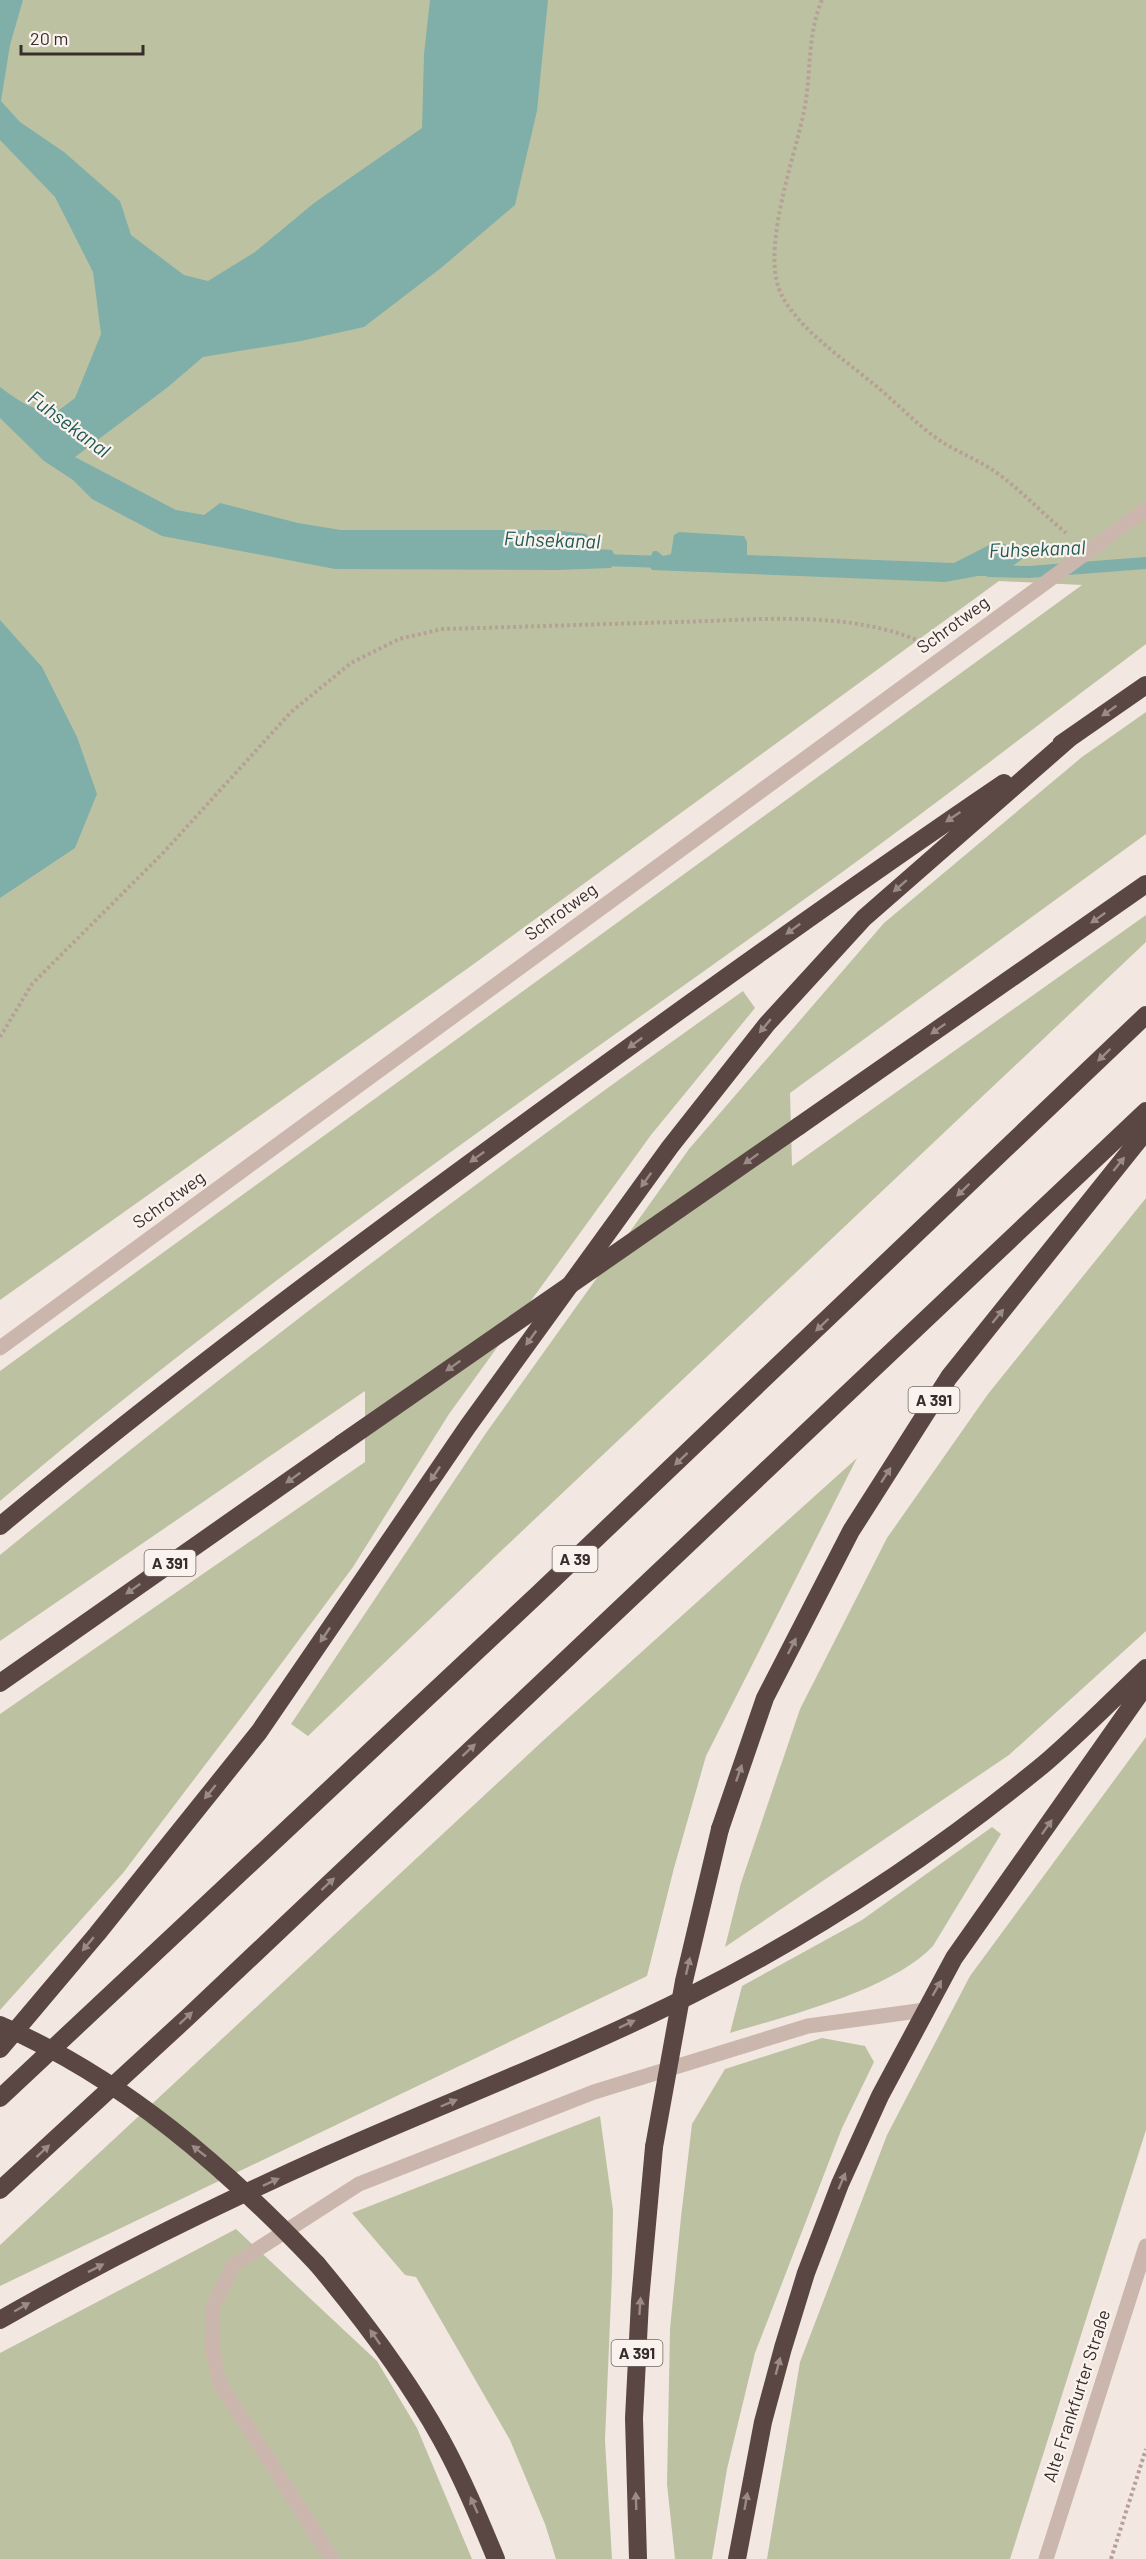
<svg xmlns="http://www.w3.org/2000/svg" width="1146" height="2559" viewBox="0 0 1146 2559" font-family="Barlow,sans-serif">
<rect width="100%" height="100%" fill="#f3e7e1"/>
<path fill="#bcc2a1" d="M0,0H1146V644C1044,720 944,798 841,873C558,1077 267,1274 0,1501V1371L1082,585L999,581L471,966L0,1300Z
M1146,712V834L790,1093L792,1166L1146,915V942L501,1551L308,1736L291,1724L486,1433L689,1149L884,923L1082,757Z
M743,991L755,1008L651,1135L449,1414L353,1567L246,1711L123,1873L0,2010V1714L365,1462V1391L0,1641V1555C241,1358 489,1171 743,991Z
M1146,1198V1631L1009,1755L725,1947L741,1883L800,1709L887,1538L988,1394Z
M857,1458L706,1756L674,1868L647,1976L0,2286V2245L546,1738Z
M1146,1737V2130L1010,2559H767L800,2362L887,2135L970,1976Z
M992,1827L1001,1834L933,1946C892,1990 787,2016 730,2033L742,1986L862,1920Z
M822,2038L865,2046L874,2062L842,2128L755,2353L727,2469L712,2559H675L667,2484L670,2329L681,2217L692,2124L725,2069Z
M600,2116L613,2210L612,2275L605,2440L612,2559H556L545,2524L510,2440L416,2277L405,2275L352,2213Z
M236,2229L377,2361L417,2428L472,2559H0V2353Z"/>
<path fill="#80afaa" d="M0,0H23L10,45L1,101L20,122L64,152L120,201L131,235L184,275L208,281L255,252L314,203L422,128L424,54L430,0H548L537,111L515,205L441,268L364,327L301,341L203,357L168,387L75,457L176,510L204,515L220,503L298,523L341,530H553L586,534L598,549L612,550L617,560L611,568L557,570L335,569L162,536L92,499L73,480L44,461L0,418V387C17,400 34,411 55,413L75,398L101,334L93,272L55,197L0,140Z
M679,532L744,536L747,542V555L954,563L997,541L1029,554L999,576H978L945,582L652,570L648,564L653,551H657L663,556L671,554L674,535Z
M0,620L42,667L77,737L97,794L75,848L0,898Z"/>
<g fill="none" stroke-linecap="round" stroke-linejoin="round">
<path stroke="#80afaa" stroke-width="12" d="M602,560L665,562
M989,571L1029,572L1146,563"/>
<path stroke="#b7a097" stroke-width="4" stroke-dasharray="3 3" stroke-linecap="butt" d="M822,0C806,37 812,78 803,116C793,160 766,239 777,282C780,297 790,309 800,321C822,345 851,365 876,386C898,404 918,426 942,442C960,453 980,461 997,473C1022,491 1042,513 1066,533
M0,1037L32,984L163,853L291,712L351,663L399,639L442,629C521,627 600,624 679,622C758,620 843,610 917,640
M1111,2559L1146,2449"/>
<path stroke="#cbb6ad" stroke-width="15" d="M332,2559L219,2382L212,2346L213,2307L233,2265L359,2184L594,2092L808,2026L925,2010"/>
<path stroke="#cbb6ad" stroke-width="15" d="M0,1348L1146,509"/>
<path stroke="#cbb6ad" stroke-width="15" d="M1046,2559L1146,2246"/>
<path stroke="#5a4643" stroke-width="18" d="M1061,744L1146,685
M799,1126L1146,884
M0,1526C182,1374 372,1234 563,1095C709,989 855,884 1004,783
M0,1683L341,1444
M720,1829L765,1698L851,1531L949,1377L1146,1131
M0,2049L97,1934L259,1732L468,1426L670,1147L767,1024L864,918L1071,737
M0,2098L538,1594L1146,1015
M0,2190L189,2016L1146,1111
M317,2264C363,2319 406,2376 441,2439C462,2477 479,2518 496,2559
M0,2320C106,2259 216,2205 328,2155C449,2101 574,2054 693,1994C818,1931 937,1852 1044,1764C1079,1734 1112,1700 1146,1668
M638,2559L634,2418L640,2301L654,2147
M737,2559L763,2422L783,2348L806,2273L840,2184L880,2096L954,1958L1146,1685"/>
<path stroke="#5a4643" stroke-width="18" d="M341,1444L799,1126
M0,2025C123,2078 226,2168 317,2264
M654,2147L684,1981L720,1829"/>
</g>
<defs><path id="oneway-solid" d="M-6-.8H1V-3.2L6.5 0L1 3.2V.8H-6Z" transform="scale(1.5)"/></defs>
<g fill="#9a8b87">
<use href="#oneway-solid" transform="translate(1109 711) rotate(145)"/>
<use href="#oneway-solid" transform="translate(953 817) rotate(146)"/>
<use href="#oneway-solid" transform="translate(900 886) rotate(139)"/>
<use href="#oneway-solid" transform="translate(1098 918) rotate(145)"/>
<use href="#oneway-solid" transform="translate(793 929) rotate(144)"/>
<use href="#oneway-solid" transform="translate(765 1026) rotate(130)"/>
<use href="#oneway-solid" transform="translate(938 1029) rotate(145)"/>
<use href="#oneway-solid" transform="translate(635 1043) rotate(144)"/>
<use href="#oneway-solid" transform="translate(1104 1055) rotate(136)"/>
<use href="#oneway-solid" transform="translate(477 1157) rotate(144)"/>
<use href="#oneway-solid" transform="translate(751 1159) rotate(145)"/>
<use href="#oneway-solid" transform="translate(1119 1164) rotate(-51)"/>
<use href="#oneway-solid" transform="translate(646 1180) rotate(126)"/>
<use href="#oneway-solid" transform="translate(963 1190) rotate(136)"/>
<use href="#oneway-solid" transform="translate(998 1316) rotate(-51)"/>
<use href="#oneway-solid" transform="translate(822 1325) rotate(136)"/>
<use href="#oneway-solid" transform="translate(531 1338) rotate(126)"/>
<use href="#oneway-solid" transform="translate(453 1366) rotate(145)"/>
<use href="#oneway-solid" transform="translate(681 1459) rotate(137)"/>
<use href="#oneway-solid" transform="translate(435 1474) rotate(124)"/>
<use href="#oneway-solid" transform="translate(886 1475) rotate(-57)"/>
<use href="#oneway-solid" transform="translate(293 1478) rotate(145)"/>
<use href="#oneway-solid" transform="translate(133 1589) rotate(145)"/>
<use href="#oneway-solid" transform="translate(325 1635) rotate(124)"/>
<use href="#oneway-solid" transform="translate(792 1646) rotate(-63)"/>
<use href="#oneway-solid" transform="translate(469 1750) rotate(-43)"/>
<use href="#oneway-solid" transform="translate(739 1773) rotate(-71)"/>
<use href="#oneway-solid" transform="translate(210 1792) rotate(129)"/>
<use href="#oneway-solid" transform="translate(1047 1827) rotate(-55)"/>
<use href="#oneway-solid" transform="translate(328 1884) rotate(-43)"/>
<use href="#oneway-solid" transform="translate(88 1944) rotate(130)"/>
<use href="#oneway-solid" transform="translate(688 1966) rotate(-77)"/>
<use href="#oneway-solid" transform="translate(937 1988) rotate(-60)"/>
<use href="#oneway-solid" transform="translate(186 2018) rotate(-43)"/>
<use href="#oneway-solid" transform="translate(627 2024) rotate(-25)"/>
<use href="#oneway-solid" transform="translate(449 2103) rotate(-23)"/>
<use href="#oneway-solid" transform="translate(43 2151) rotate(-43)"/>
<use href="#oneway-solid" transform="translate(199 2151) rotate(-142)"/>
<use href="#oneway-solid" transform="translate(842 2181) rotate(-67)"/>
<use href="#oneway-solid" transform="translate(271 2182) rotate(-25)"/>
<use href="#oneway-solid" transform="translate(96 2268) rotate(-27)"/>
<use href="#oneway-solid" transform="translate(640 2306) rotate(-86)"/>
<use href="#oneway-solid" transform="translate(22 2307) rotate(-30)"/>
<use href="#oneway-solid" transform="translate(375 2337) rotate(-125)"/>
<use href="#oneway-solid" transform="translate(778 2366) rotate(-75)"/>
<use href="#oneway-solid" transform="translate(636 2501) rotate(-92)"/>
<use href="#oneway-solid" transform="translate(746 2501) rotate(-80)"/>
<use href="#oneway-solid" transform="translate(474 2505) rotate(-114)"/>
</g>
<g text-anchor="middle" stroke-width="4.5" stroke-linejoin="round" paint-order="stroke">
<g fill="#faf2ed" stroke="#736865" stroke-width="1.5">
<rect x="908.5" y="1387" width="51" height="26" rx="4.5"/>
<rect x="552.5" y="1546" width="45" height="26" rx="4.5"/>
<rect x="144.5" y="1550" width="51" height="26" rx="4.5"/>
<rect x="611.5" y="2340" width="51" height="26" rx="4.5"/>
</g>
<g font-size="16" font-weight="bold" fill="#392d2b">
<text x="934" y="1406">A 391</text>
<text x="575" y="1565">A 39</text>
<text x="170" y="1569">A 391</text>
<text x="637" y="2359">A 391</text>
</g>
<g font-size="18" fill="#392d2b" stroke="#faf2ed">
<text transform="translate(953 625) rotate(-36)" y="6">Schrotweg</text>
<text transform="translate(561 912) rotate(-36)" y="6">Schrotweg</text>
<text transform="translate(169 1200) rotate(-36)" y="6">Schrotweg</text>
<text transform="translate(1077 2396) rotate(-72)" y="6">Alte Frankfurter Straße</text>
</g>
<g font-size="20" font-style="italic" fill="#215a55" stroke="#faf2ed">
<text transform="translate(69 424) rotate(37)" y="7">Fuhsekanal</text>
<text transform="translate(552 540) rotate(2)" y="7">Fuhsekanal</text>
<text transform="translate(1037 549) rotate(-2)" y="7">Fuhsekanal</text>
</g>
</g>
<path d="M21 45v9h122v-9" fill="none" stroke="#392d2b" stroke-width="3"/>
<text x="30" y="45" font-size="18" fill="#392d2b" stroke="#faf2ed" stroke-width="4.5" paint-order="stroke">20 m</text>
</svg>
